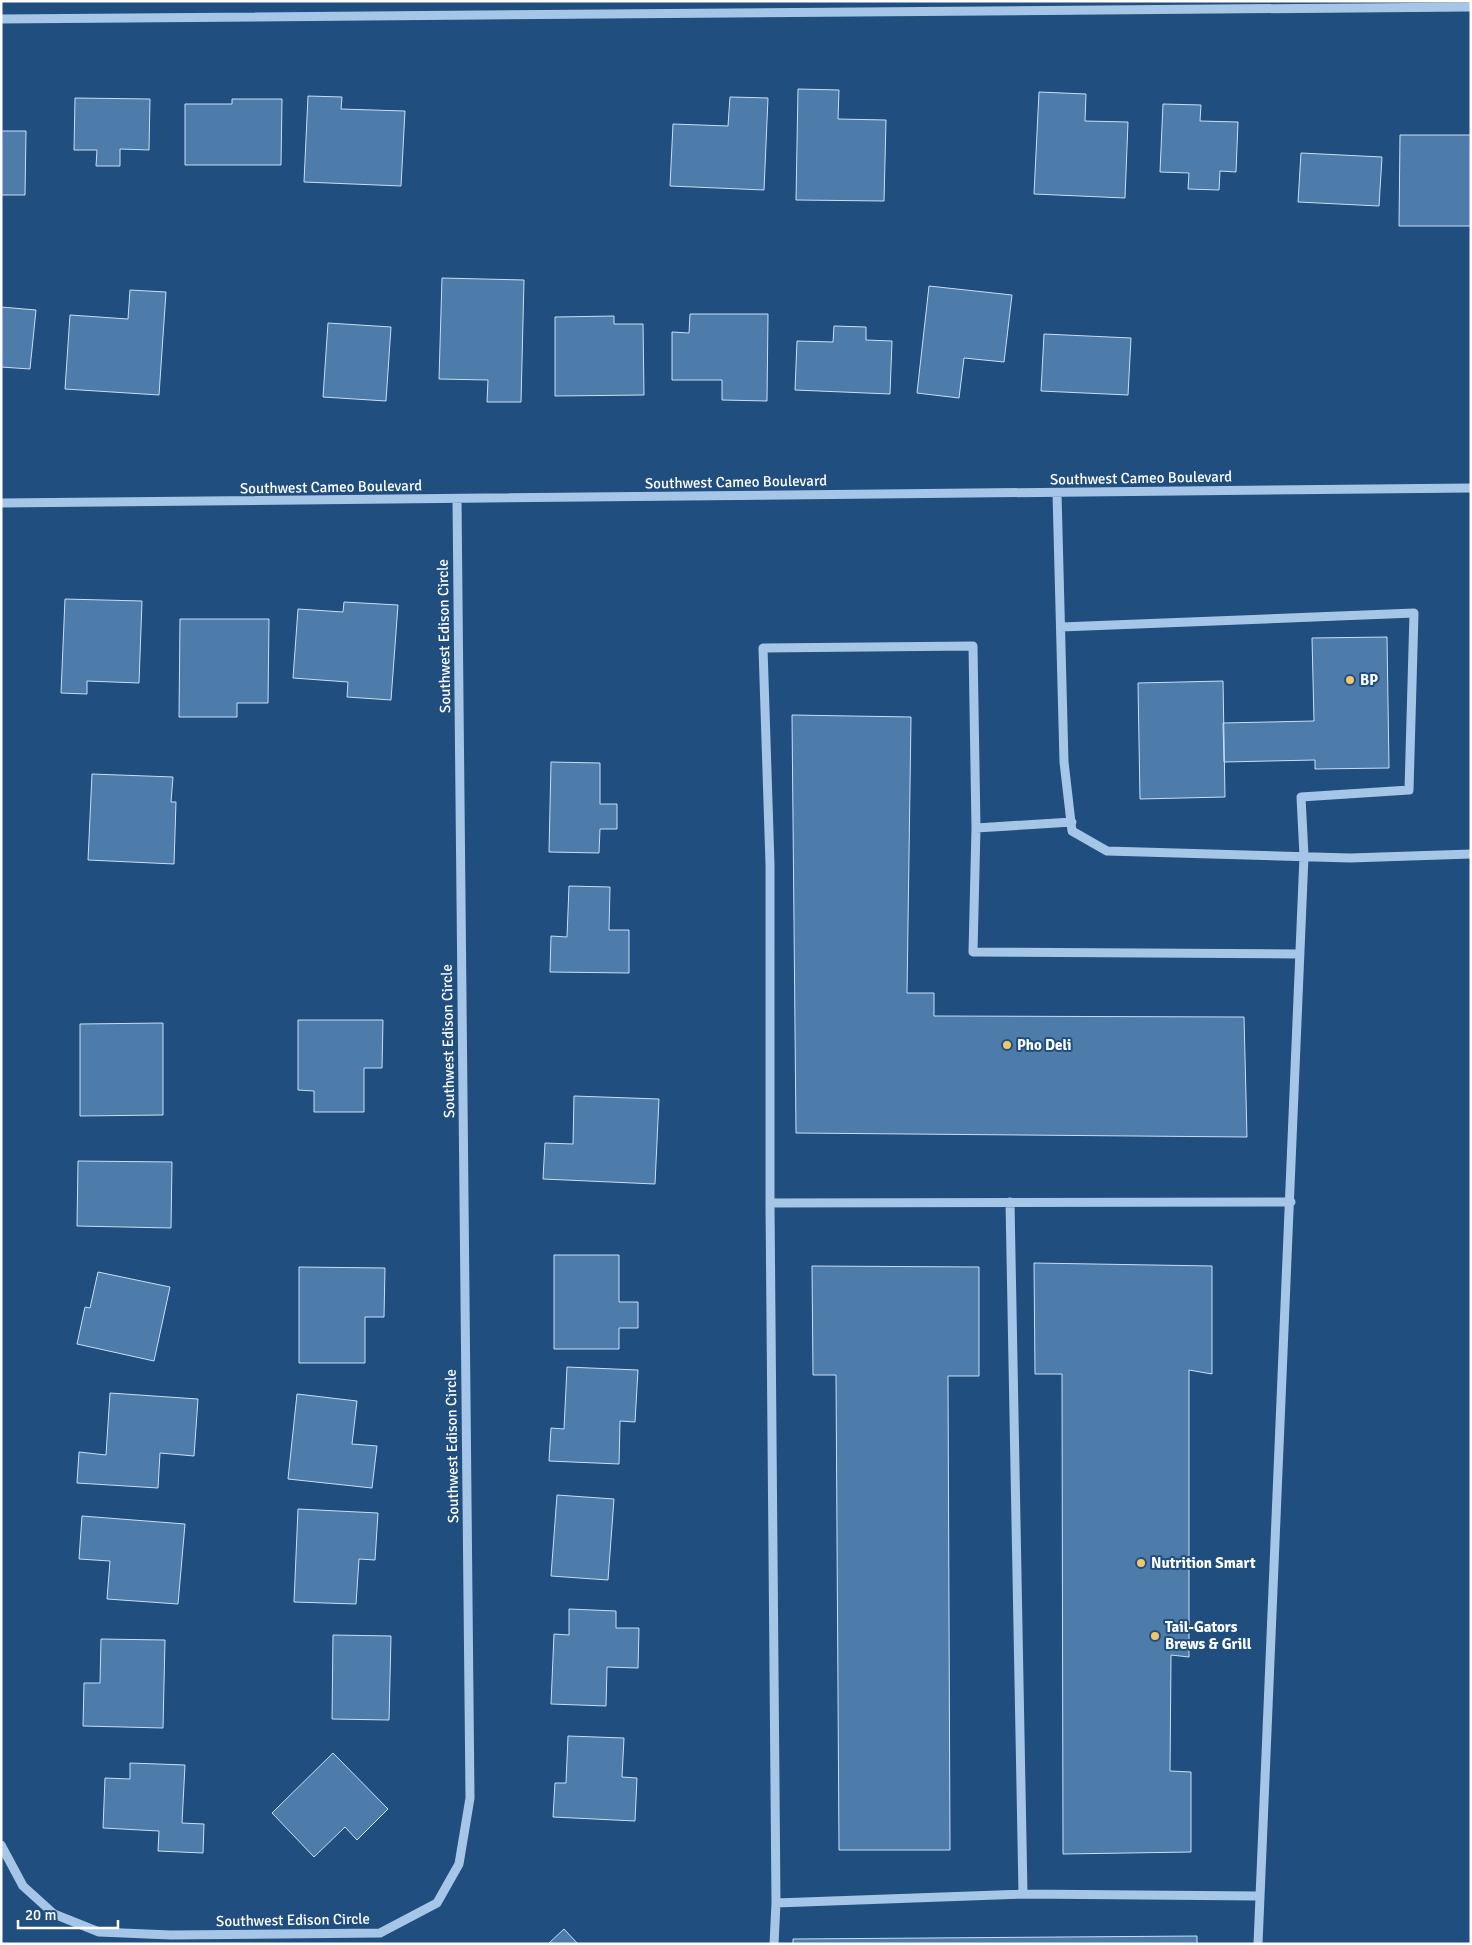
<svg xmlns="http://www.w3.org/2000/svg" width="1472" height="1945" viewBox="0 0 1472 1945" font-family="Signika,sans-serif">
<rect width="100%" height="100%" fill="#204e7f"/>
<path fill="#4d7baa" stroke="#c8dff6" d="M798,89L839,90L838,119L886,120L884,201L796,200Z
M1039,92L1086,94L1085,121L1128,122L1125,198L1034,194Z
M308,96L342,97L341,109L405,111L401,186L304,182Z
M730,97L768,98L764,190L670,186L673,124L728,126Z
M75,98L150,99L149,150L120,149V166H96L97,150H74Z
M232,99H282L281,165H185V104H232Z
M1163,104L1201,105L1200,121L1238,122L1236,172L1220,171L1219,190L1188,189L1189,173L1160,172Z
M1,131H26L25,195H1Z
M1400,135H1471V226H1399Z
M1301,153L1382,157L1379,206L1298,202Z
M442,278L524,280L521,402H487L488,380L439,379Z
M929,286L1012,295L1004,362L964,358L959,398L917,393Z
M130,290L166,292L159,395L65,389L70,315L128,319Z
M1,307L36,310L30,369L1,367Z
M690,314H768L767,401L722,400V380H672V332L689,333Z
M614,316V324H643L644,395L555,396V317Z
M328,323L391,327L386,401L323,397Z
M834,326L866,327V340L892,341L890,394L795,390L797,341L833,342Z
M1044,334L1131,338L1128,395L1041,391Z
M65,599L142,601L139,683L87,681V694L61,693Z
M344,602L398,605L391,700L347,697L348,682L293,678L298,609L343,612Z
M180,619H269L268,703H237V717H179Z
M1387,637L1389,768L1315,769V760L1224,762L1223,723L1314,721L1312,638Z
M1223,681L1225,797L1140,799L1138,683Z
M792,715L911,717L907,993H934V1016L1244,1017L1247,1137L796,1133Z
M551,762L600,763V804H617V829H600L599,853L549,852Z
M92,774L173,777L171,802H176L174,864L88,860Z
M569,886L610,887L609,930H629V973L550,972L551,936L567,937Z
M298,1020H383L382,1068H364V1112H314V1091L298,1090Z
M163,1023V1115L80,1116V1024Z
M574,1096L659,1099L655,1184L543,1179L545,1143L573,1144Z
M78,1161L172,1162L171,1228L77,1226Z
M554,1255H619V1302H638V1328H619V1349H554Z
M1034,1263L1212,1266V1374L1189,1370V1657L1171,1655L1170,1771L1191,1772V1852L1063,1854L1062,1374H1035Z
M812,1266L979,1267V1376H948L950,1850H839L836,1375H813Z
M299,1267L385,1268L384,1317H365V1363H299Z
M98,1272L170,1287L154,1361L77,1344L85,1307L90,1308Z
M567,1367L638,1370L635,1422L620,1421L619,1464L549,1461L551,1428L564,1429Z
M110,1393L198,1399L194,1456L160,1453L158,1488L77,1483L79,1452L106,1455Z
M297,1394L357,1401L352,1444L377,1446L372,1488L288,1479Z
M557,1495L614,1499L608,1580L551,1576Z
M298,1509L378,1513L375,1560L359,1559L356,1604L294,1602Z
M82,1516L185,1524L178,1604L107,1599L110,1561L79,1559Z
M569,1609L616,1611V1628H639L638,1668L607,1667L606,1706L551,1704L554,1634L569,1635Z
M333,1635L391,1636L389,1720L332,1719Z
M101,1639L165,1640L163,1728L83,1726L84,1683H100Z
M568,1736L624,1738L622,1777L637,1778L635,1821L553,1817L555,1783H566Z
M333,1753L388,1809L357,1840L345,1827L314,1857L272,1813Z
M130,1763L185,1765L182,1823L204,1824L203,1853L158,1851L159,1831L103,1828L105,1778L130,1779Z
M564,1929L578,1944H548Z
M1197,1936V1944H793V1939Z"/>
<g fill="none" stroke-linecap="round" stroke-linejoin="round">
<path stroke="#a5c6e7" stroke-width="9" d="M1,19L1471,7
M1057,493L1064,762L1072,831L1107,851L1350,858L1471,854
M1,503L1471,488
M1061,627L1414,613L1409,790L1301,797L1304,856L1258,1944
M976,828L1072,822
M1010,1202L1023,1894
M770,1203L1291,1202
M1,1845L23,1886L54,1914L99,1932L171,1935L380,1933L437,1903L459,1864L470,1798L457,499
M776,1903L1023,1894L1259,1896
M774,1944L776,1903L770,1203V864L763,648L973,646L976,828L973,952L1300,954"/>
</g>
<g fill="#f4c566" stroke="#204e7f" stroke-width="2">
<circle cx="1350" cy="680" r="5"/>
<circle cx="1007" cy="1045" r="5"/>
<circle cx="1141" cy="1563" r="5"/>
<circle cx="1155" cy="1636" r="5"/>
</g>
<g text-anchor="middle" stroke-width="4" stroke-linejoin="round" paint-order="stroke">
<g font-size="15" fill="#fff" stroke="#204e7f">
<text transform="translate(1141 478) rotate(-1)" y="5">Southwest Cameo Boulevard</text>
<text transform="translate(736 482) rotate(-1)" y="5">Southwest Cameo Boulevard</text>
<text transform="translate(331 487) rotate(-1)" y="5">Southwest Cameo Boulevard</text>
<text transform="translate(444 636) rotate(-91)" y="5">Southwest Edison Circle</text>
<text transform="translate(448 1041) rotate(-91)" y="5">Southwest Edison Circle</text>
<text transform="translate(452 1446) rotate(-91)" y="5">Southwest Edison Circle</text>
<text transform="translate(293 1920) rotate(-1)" y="5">Southwest Edison Circle</text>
</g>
<g font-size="15" font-weight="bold" fill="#fff" stroke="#204e7f" text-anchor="start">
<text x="1360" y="685">BP</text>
<text x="1017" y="1050">Pho Deli</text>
<text x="1151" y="1568">Nutrition Smart</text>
<text x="1165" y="1632">Tail-Gators<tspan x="1165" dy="17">Brews &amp; Grill</tspan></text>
</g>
</g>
<rect width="1472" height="1945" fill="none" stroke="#ffffff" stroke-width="5"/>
<path d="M18 1920v8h100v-8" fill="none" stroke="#ffffff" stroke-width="2.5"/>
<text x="25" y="1920" font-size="15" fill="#ffffff" stroke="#204e7f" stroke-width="4" paint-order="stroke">20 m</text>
</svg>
